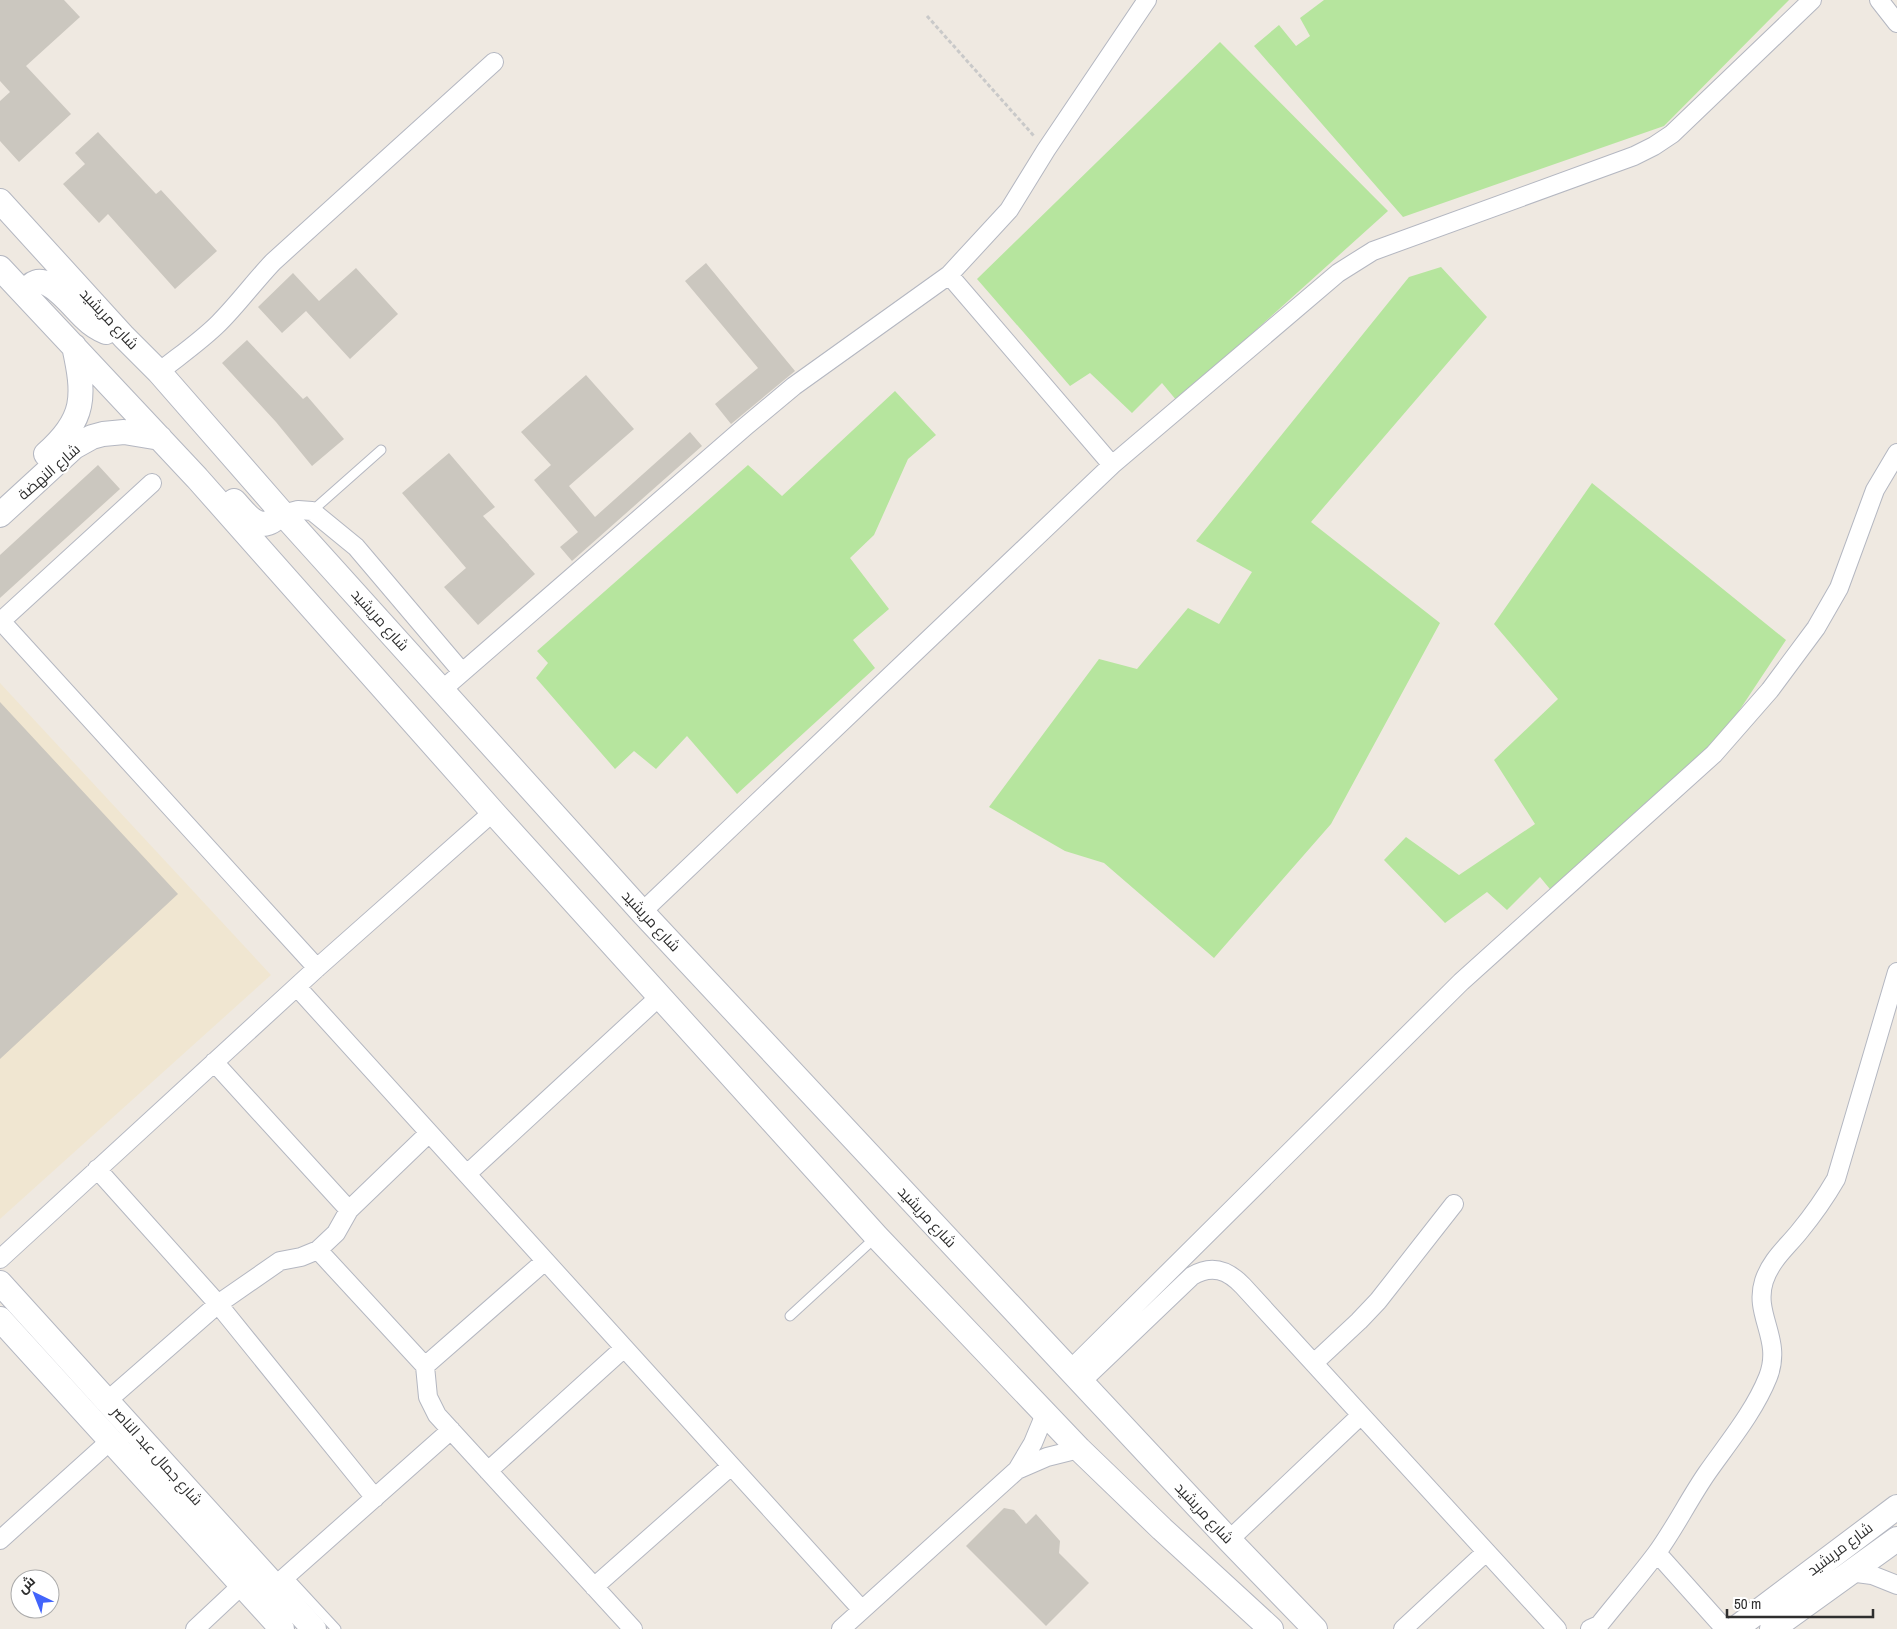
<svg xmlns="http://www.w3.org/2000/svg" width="1897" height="1629" viewBox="0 0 1897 1629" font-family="'Archivo Narrow',Cairo,sans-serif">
<rect width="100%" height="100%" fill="#efe9e1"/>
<path fill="#f0e6d1" d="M0,683L271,975L0,1219Z"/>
<path fill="#b6e59e" d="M1324,0H1789L1664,126L1403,217L1254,46L1279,25L1296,46L1310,36L1300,18Z
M1220,42L1388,211L1177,401L1162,383L1132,413L1090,373L1070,386L977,279Z
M1441,267L1487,317L1311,522L1440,623L1331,824L1214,958L1104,863L1065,851L989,807L1099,659L1137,669L1188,608L1219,624L1252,572L1196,541L1409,277Z
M895,391L936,435L908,459L874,535L850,558L889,609L853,640L875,668L737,794L687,736L656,769L634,751L615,769L536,678L548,663L537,651L748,465L782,496Z
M1592,483L1786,640L1727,729L1554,894L1540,877L1507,910L1487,892L1445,923L1384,860L1406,837L1459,875L1535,824L1494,760L1558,699L1494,624Z"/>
<path fill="#cbc7bf" d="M0,0H64L80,17L26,66L71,114L19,162L0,141V101L10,92L0,81Z
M98,132L156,194L161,190L217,251L175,289L108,214L99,223L63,184L85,164L75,153Z
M706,263L795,371L731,424L715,404L758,368L685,281Z
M356,268L398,314L350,359L306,311L282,333L258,307L293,273L319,301Z
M247,340L303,399L307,396L344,439L312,466L276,422L222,363Z
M586,375L634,429L569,486L595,517L690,432L702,446L572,561L560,547L578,532L534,480L551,465L521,432Z
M449,453L495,507L483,516L535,574L478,625L444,587L466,568L402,493Z
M98,465L120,489L0,598V555Z
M0,702L178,894L0,1059Z
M1004,1508L1014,1510L1026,1524L1036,1514L1060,1541L1059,1553L1089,1583L1046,1626L966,1546Z"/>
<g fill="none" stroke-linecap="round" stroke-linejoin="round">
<defs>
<path id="lane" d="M312,511L381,450
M790,1316L876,1237
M287,1576L336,1629"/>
<path id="street" d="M1879,0L1897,23
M949,275L1112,465
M159,372C179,356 201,341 219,323C238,304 254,282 273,262L494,62
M283,514L298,510L312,511L356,547L462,672
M1,621L317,968
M0,622L152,483
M443,689L746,426L794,386L949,275L1009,210L1046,150L1147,0
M642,912L1112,465L1338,273L1373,251L1634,156L1654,146L1672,134L1812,0
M297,987L862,1610
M214,1062L349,1210
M97,1169L218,1304L375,1498
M467,1174L659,997
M318,1250L425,1366
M0,1259L317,968L493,812
M545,1261L425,1366L428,1397L437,1415L633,1629
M1314,1363L1359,1321L1378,1301L1454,1204
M1070,1370L1461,982L1714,754L1770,690L1816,628L1839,588L1875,490L1897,453
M1081,1382L1192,1276C1212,1264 1228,1270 1243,1286L1557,1629
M107,1401L218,1304L280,1261L301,1257L318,1250L336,1233L349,1210L429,1133
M1017,1470L1033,1443L1045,1414
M488,1471L624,1348
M0,1540L110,1441
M1229,1540L1361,1415
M1657,1553L1725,1629
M1849,1572L1872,1575L1897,1585
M275,1586L451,1430
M594,1587L731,1466
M195,1629L242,1585
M841,1629L1017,1470L1047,1457L1079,1449
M1403,1629L1486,1552
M1590,1629L1599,1625C1618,1601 1638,1578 1656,1554C1675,1528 1689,1499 1707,1473C1728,1443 1754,1412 1768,1377C1783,1339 1753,1315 1764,1281C1771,1260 1786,1248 1799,1232C1813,1215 1825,1198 1836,1179L1897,972"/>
<path id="secondary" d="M0,201L124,337L159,372L283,514L642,912L1229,1540L1315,1629
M0,268L197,478L493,812L877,1237L1079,1449L1162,1529L1271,1629
M25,294C40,260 72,307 86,319C92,325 99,329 106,332
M46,454C86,419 85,396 74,346
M234,501C243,510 254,528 268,523C274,521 278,516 283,514
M0,515L74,447L92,437L103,434L124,432L160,438
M0,1283L314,1629
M0,1319L282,1629
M1735,1629L1897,1507
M1772,1629L1897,1539"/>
</defs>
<use href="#lane" stroke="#b4b7c1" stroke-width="11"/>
<use href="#street" stroke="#b4b7c1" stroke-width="20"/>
<use href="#secondary" stroke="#b4b7c1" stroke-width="26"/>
<path stroke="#c9c9c9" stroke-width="3" stroke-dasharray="4 2.5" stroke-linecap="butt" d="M927,16L1034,136"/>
<use href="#lane" stroke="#fff" stroke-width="9"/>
<use href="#street" stroke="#fff" stroke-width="18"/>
<use href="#secondary" stroke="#fff" stroke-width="24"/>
</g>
<g text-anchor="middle" stroke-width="4" stroke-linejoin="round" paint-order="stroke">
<g font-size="15" fill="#2e2e2e" stroke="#fff">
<text transform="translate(109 319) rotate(47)" y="5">شارع مريشيد</text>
<text transform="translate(49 472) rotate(-41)" y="5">شارع النهضة</text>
<text transform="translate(380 620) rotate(48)" y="5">شارع مريشيد</text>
<text transform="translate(651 921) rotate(47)" y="5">شارع مريشيد</text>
<text transform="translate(927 1217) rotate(47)" y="5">شارع مريشيد</text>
<text transform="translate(157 1456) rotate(48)" y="5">شارع جمال عبد الناصر</text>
<text transform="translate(1204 1513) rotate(47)" y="5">شارع مريشيد</text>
<text transform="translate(1840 1549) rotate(-37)" y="5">شارع مريشيد</text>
</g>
</g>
<g transform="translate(35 1594) rotate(317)"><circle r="24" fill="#ffffff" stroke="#ababab"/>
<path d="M0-4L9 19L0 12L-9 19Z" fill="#4264fb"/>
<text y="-8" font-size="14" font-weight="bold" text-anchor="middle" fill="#2e2e2e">ش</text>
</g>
<path d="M1727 1609v8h146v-8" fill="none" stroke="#2e2e2e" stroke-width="2.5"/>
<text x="1734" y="1609" font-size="15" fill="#2e2e2e" stroke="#ffffff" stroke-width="4" paint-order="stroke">50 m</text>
</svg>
